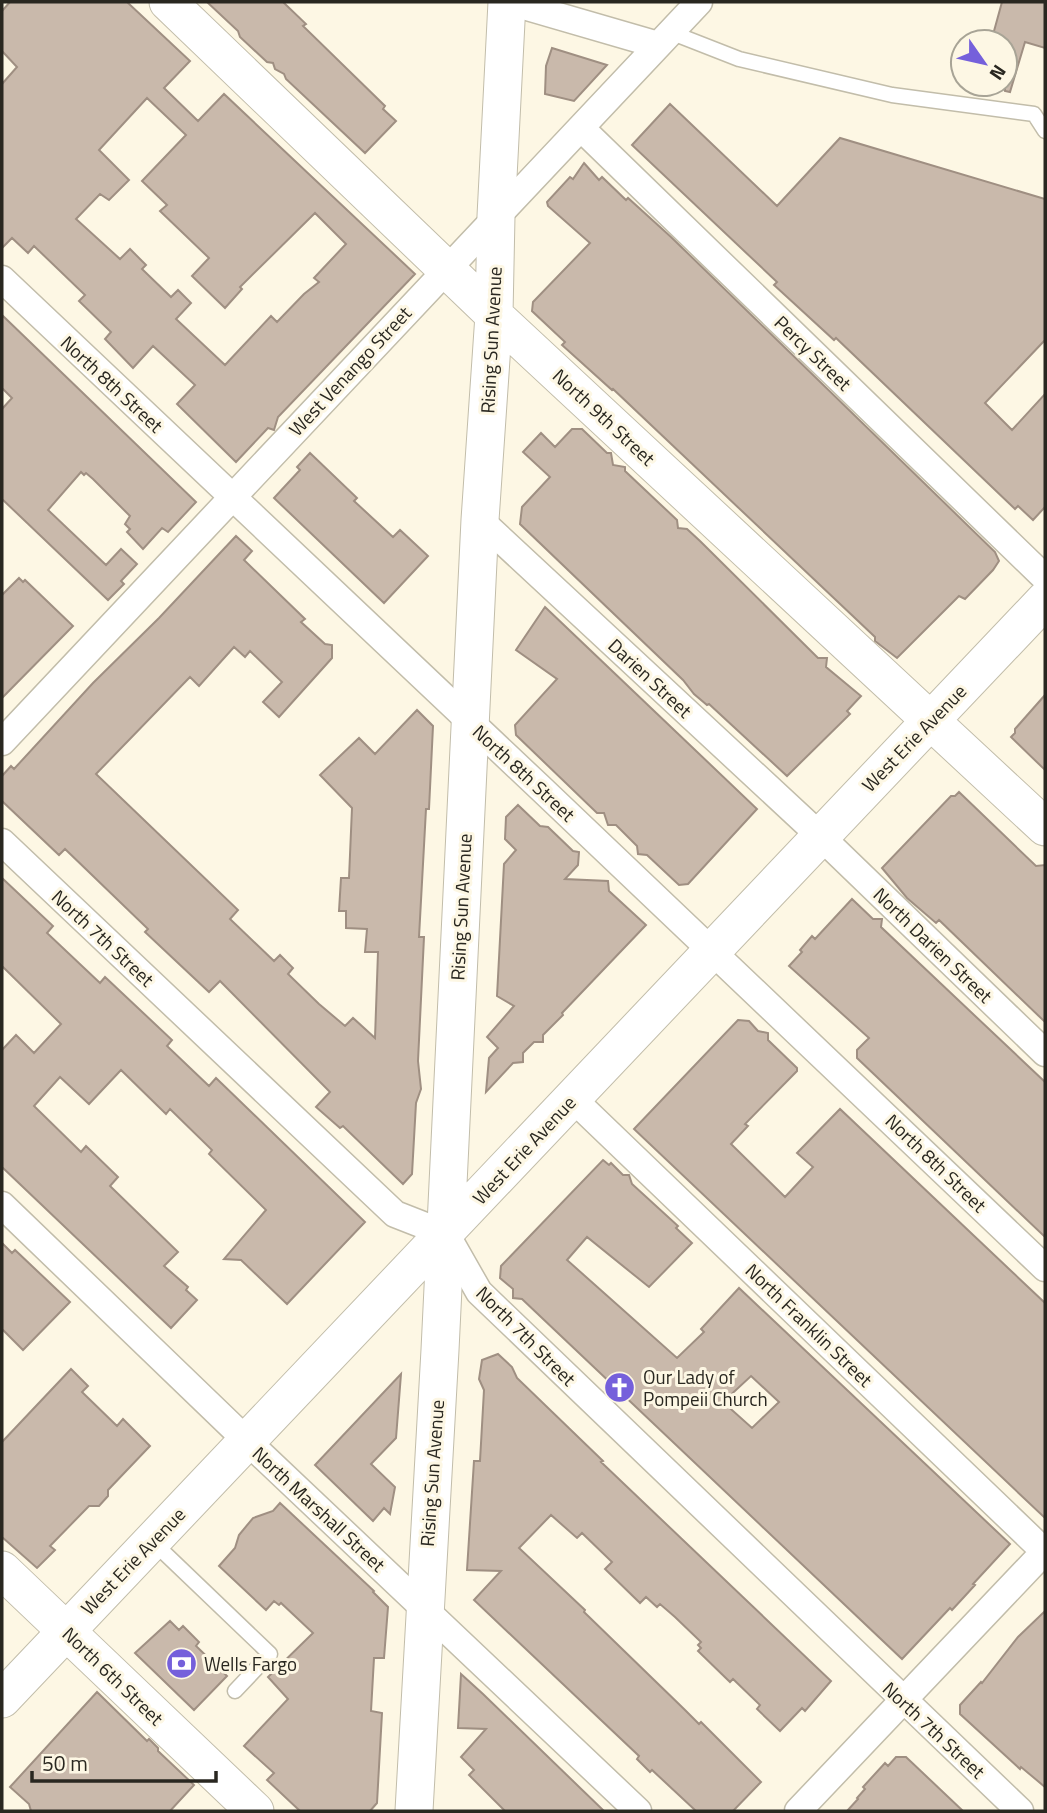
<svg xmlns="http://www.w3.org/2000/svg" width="1047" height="1813" viewBox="0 0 1047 1813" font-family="'Titillium Web',sans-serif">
<rect width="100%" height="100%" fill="#fdf7e4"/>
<path fill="#c9b9ab" stroke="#9f8f82" stroke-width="2" fill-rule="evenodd" d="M10,2H127L190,61L164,88L198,121L224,94L415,274L278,417L274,430L268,428L236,462L177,404L195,385L153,346L133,368L105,339L111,332L79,301L85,295L34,246L28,253L12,238L2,248V84L17,67L2,51V11ZM147,98L186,135L142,181L167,205L160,211L209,258L192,276L225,308L242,289L240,287L315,213L346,244L314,278L319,282L304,294L277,322L271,316L225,365L176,319L191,303L178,290L171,297L142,269L146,265L130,249L120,259L76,219L100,194L109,200L129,180L99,150Z
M207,2H283L306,24L303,26L385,106L383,109L396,121L365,153L286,79L284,74L275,69L273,63L267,62L240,37L238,31Z
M1002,2H1045V48L1025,42L1010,92L1005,91V42H991Z
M552,48L607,65L574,101L545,94L546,66Z
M670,104L777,206L840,138L1045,199V340L985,403L1012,430L1045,394V507L1033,520L1018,506L1015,509L836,338L834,340L774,285L777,282L632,145Z
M584,163L599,180L602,177L626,200L628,198L671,237L995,552L999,561L993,570L965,599L959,596L897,658L875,641V637L613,389L612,390L562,345L565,342L532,311L533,302L590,243L548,206L547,202L570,177L573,179Z
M2,315L196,502L168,532L162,528L143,549L127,532L130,529L125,524L130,516L93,479L86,473L84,475L81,472L48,510L106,565L121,549L137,564L121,581L124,584L108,600L2,499V409L12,398L2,388Z
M572,429H582L607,453H611L613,465L625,467V471L677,520L678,528L687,529L700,541L818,658H827L826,667L861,696L847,711L850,714L787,776L709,704L707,705L694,694L683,680L520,524L522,507L550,477L523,452L541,433L555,447Z
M310,453L357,498L354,501L393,537L400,530L428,556L384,603L274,498L300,470L297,467Z
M236,536L252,551L244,560L305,619L301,622L325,644L332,645V658L279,717L263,702L282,682L250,651L245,657L234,647L199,686L190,677L96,774L238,910L230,919L274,961L280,955L293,968L288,974L319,1004L345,1026L353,1018L375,1038L378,952H365L367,929L346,928V911H339L341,878H349L352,808L320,775L359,738L375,754L417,710L433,726L429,809H426L419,937H424L418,1061L421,1089L416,1103L412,1174L403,1184L343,1126L340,1128L316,1107L330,1092L220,981L209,992L145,932L148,929L65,849L59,855L2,801V776L11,766L14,769L93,683L159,618Z
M19,578L23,582L25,580L73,626L2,698V595Z
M545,607L757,809L688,884L679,885L647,855L638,854L637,846L616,825H608L604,813H597L516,735L515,725L557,679L516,650Z
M1045,695V770L1011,737L1015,733V729Z
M959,792L1036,866L1045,865V1022L939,920L936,923L907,898L882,868L951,796H955Z
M518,805L540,826L548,827L573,851L579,852L578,865L565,879L608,881L609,891L646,925L562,1013L563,1015L543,1035V1042H534L523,1053V1062L513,1063L486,1092L489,1058L498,1048L487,1037L514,1006L497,996L504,864L516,850L505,839L506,817Z
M2,878L53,926L47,933L100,983L105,977L172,1040L167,1046L209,1086L216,1078L365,1222L287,1304L241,1260L224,1259L266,1210L209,1154L212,1150L170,1109L166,1114L121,1070L89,1104L60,1077L34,1106L81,1152L86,1146L118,1177L110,1186L178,1252L164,1266L188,1287L186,1290L197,1300L171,1328L2,1167V1050L16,1035L34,1053L61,1024L2,966Z
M852,899L873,919H882L881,927L1045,1082V1237L857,1058V1050L869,1038L789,966L802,952L800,950L812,936L815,939Z
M738,1020L749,1021L758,1031L768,1033V1040L797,1068V1071L745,1124L748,1126L731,1144L785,1197L813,1167L797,1153L840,1109L1045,1303V1518L634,1129Z
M603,1160L609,1165L611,1163L623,1175H629L632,1184L678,1226L676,1228L692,1243L649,1287L587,1237L567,1260L677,1358L704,1332L701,1329L739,1288L1010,1544L973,1584L975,1585L964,1597L952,1610L950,1608L902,1659L522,1299L513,1298V1289L500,1278L501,1266ZM751,1376L779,1402L752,1428L723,1402Z
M2,1243L12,1253L15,1250L70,1302L23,1350L2,1329Z
M498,1354L512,1367L517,1378L603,1461L601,1462L831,1681L805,1711L802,1708L780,1731L757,1709L760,1705L733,1679L730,1682L698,1651L701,1648L698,1645L701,1642L675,1617L660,1604L657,1607L646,1597L640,1603L605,1569L612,1562L582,1533L577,1538L551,1515L519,1548L585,1610L584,1612L684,1709L699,1724L701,1722L761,1782L733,1811H696L652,1770L650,1772L637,1759L639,1756L474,1600L501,1571L467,1570L474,1461H480L484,1390L479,1379L482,1360Z
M71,1369L88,1386L82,1392L117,1426L123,1419L150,1446L108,1490V1496L99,1506H89L50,1546L55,1550L37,1568L2,1537V1442Z
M401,1374L396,1438L371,1464L395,1487L390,1514L384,1508L373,1521L315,1465Z
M280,1503L374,1591L373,1592L388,1607L384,1658H374L371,1711L382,1713L377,1803L370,1811H300L267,1780L274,1773L244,1746L288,1699L268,1677L313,1633L281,1603L279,1605L274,1601L266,1610L219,1566L235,1548L239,1535L253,1518L273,1511Z
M1045,1611V1787L1021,1767L1020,1769L960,1714V1705L981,1682L982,1683L1018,1637Z
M170,1621L179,1630L183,1626L199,1642L196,1646L227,1676L194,1710L135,1653Z
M461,1674L483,1694L604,1811H505L469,1775L474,1770L461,1757L486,1729L458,1728Z
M97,1692L147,1741L149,1739L158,1748V1751L194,1785L170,1811H31L29,1804L10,1787Z
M896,1757H906L963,1811H847L858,1799L857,1798L865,1789L863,1787L885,1763L888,1766Z"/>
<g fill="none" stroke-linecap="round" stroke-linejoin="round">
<defs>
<path id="lane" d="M670,32L739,59L892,95L1034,114L1045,131
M153,1542L270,1654L235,1691"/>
<path id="street" d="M510,2L658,45
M581,128L1045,578
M2,279C350,609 699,936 1045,1268
M480,520L816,832L1045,1053
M2,742L699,2
M2,842L395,1214L446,1234L479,1292L1020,1811
M572,1098L1045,1552
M2,1205L247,1441L638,1811
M798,1811L1045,1551"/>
<path id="secondary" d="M168,2L494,315L1045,827
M2,1570L255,1811
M2,1699L1045,600
M414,1811L440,1350L480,520L494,315L496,216L507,2"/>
</defs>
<use href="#lane" stroke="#c2bdaa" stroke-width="17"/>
<use href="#street" stroke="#c2bdaa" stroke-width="29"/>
<use href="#secondary" stroke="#c2bdaa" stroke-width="39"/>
<use href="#lane" stroke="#fff" stroke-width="14"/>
<use href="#street" stroke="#fff" stroke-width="26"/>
<use href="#secondary" stroke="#fff" stroke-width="37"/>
</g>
<defs>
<symbol id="church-disc" viewBox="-11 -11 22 22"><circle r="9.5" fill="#7560db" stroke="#fdf7e4"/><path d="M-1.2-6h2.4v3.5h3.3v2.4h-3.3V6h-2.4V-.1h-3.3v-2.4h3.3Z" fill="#fff"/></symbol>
<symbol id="bank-disc" viewBox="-11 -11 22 22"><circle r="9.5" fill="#7560db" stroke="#fdf7e4"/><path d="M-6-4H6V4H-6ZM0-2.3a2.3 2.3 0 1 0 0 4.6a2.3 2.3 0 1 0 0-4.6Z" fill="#fff"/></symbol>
</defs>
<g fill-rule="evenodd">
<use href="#church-disc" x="602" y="1370" width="35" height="35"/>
<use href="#bank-disc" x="164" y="1646" width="35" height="35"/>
</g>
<g text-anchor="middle" stroke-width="6" stroke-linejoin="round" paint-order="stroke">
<g font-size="19" fill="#292720" stroke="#fdf7e4">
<text transform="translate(491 340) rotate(-87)" y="7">Rising Sun Avenue</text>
<text transform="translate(813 353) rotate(44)" y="7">Percy Street</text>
<text transform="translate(350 371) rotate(-47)" y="7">West Venango Street</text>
<text transform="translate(112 384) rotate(43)" y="7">North 8th Street</text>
<text transform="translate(604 417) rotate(43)" y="7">North 9th Street</text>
<text transform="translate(650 678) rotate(43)" y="7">Darien Street</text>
<text transform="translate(914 738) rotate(-46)" y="7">West Erie Avenue</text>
<text transform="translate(524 773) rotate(43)" y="7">North 8th Street</text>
<text transform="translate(461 907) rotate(-87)" y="7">Rising Sun Avenue</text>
<text transform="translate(103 938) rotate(43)" y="7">North 7th Street</text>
<text transform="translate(933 945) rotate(44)" y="7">North Darien Street</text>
<text transform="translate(524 1150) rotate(-47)" y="7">West Erie Avenue</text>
<text transform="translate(936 1163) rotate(44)" y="7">North 8th Street</text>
<text transform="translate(809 1325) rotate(44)" y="7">North Franklin Street</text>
<text transform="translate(526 1336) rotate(45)" y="7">North 7th Street</text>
<text transform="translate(432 1473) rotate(-86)" y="7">Rising Sun Avenue</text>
<text transform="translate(319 1509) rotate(43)" y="7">North Marshall Street</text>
<text transform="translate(133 1561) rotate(-46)" y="7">West Erie Avenue</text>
<text transform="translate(113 1676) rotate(44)" y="7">North 6th Street</text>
<text transform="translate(934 1730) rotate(43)" y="7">North 7th Street</text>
</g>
<g font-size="19" fill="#292720" stroke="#fdf7e4" text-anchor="start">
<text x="643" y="1384">Our Lady of<tspan x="643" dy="22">Pompeii Church</tspan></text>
<text x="204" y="1671">Wells Fargo</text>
</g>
</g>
<rect width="1047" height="1813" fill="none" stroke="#292720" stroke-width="7"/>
<g transform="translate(984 63) rotate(124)"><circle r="33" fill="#fdf7e4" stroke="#a8a496" stroke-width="2"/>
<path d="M0-5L12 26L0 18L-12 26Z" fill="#7560db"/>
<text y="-10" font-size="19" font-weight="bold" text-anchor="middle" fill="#292720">N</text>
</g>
<path d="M32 1771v10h184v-10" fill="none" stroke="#292720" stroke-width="3.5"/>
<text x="42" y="1771" font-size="21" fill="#292720" stroke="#fdf7e4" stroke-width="5" paint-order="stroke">50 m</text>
</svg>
